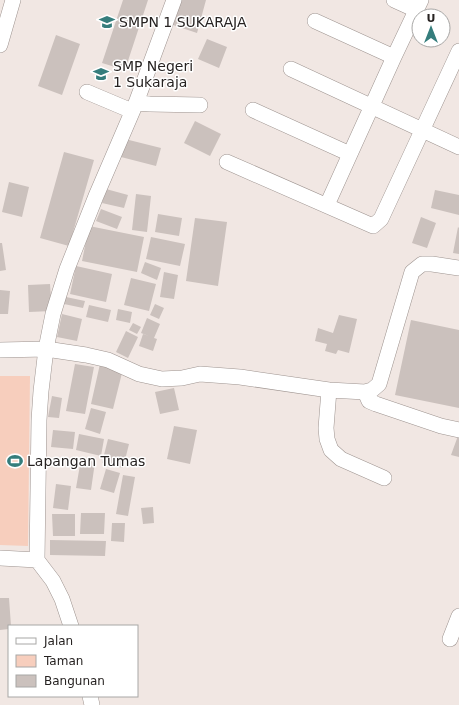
<svg xmlns="http://www.w3.org/2000/svg" width="459" height="705" viewBox="0 0 459 705" font-family="'DejaVu Sans',sans-serif">
<rect width="100%" height="100%" fill="#f1e7e3"/>
<path fill="#f7cebd" d="M0,376H30L28,546L0,545Z"/>
<path fill="#cbc1bd" d="M123,0H148L125,70L102,63Z
M181,0H206L197,33L173,25Z
M56,35L80,44L62,95L38,86Z
M207,39L227,47L219,68L198,59Z
M195,121L221,134L210,156L184,143Z
M125,139L161,148L156,166L121,157Z
M64,152L94,160L69,246L40,238Z
M9,182L29,187L22,217L2,212Z
M106,189L128,195L124,208L102,203Z
M435,190L459,195V215L431,208Z
M136,194L151,196L147,232L132,230Z
M101,209L122,217L117,229L96,221Z
M158,214L182,218L179,236L155,232Z
M421,217L436,223L427,248L412,243Z
M195,218L227,222L218,286L186,281Z
M89,226L144,237L137,272L82,261Z
M458,227L459,228V254L453,253Z
M151,237L185,244L180,266L146,259Z
M0,243H2L6,270L0,271Z
M145,262L161,268L157,280L141,273Z
M76,266L112,274L106,302L70,294Z
M164,272L178,275L174,299L160,297Z
M131,278L156,284L149,311L124,305Z
M50,284L52,311L29,312L28,285Z
M0,290L10,291L8,314H0Z
M66,297L85,301L83,308L64,304Z
M155,304L164,308L159,319L150,315Z
M89,305L111,310L108,322L86,317Z
M118,309L132,312L130,323L116,320Z
M62,314L82,319L77,341L57,337Z
M339,315L357,319L349,353L338,350L336,354L325,351L327,344L315,341L318,328L333,333Z
M147,318L160,324L154,338L157,339L153,351L139,346L143,334L149,336L141,333Z
M411,320L459,330V408L395,395Z
M133,323L141,327L137,334L129,330Z
M126,331L138,337L128,358L116,352Z
M75,364L94,367L85,414L66,411Z
M100,364L123,369L113,409L91,404Z
M174,388L179,410L160,414L155,392Z
M52,396L62,398L59,418L48,417Z
M91,408L106,412L100,434L85,429Z
M174,426L197,430L190,464L167,459Z
M53,430L75,432L73,449L51,447Z
M459,433V457L451,455Z
M79,434L104,439L101,456L76,450Z
M108,439L129,444L123,468L102,463Z
M81,459L95,462L91,490L76,488Z
M106,469L120,473L114,493L100,489Z
M123,475L135,477L128,516L116,514Z
M56,484L71,486L68,510L53,508Z
M153,507L154,523L143,524L141,508Z
M81,513H105L104,534H80Z
M52,514H75V536H53Z
M112,523H125L124,542L111,541Z
M50,540L106,541L105,556L50,555Z
M0,598H9L11,626H9V629L0,630Z"/>
<g fill="none" stroke-linecap="round" stroke-linejoin="round">
<defs>
<path id="minor" d="M394,0L416,10
M315,21L394,57
M0,45L13,0
M291,69L459,147
M87,92L132,111
M136,103L150,104L200,105
M253,110L350,154
M227,162L373,226L381,219L459,51
M327,205L394,57L421,0
M0,350L46,349L86,355L108,360L139,374L162,379L182,378L200,374L240,377L329,390L365,392L372,390L379,384L412,272L422,264H432L459,268
M329,390L326,428L327,439L331,450L341,459L384,478
M365,392L369,401L376,404L441,426L459,430
M0,558L37,560L53,581L62,599L71,626
M37,560L39,420L41,391L46,349L53,314L67,269L96,196L136,103L174,0
M450,639L459,616
M90,696L92,705"/>
</defs>
<use href="#minor" stroke="#9e9490" stroke-width="16"/>
<use href="#minor" stroke="#fff" stroke-width="15"/>
</g>
<defs>
<symbol id="school-bare" viewBox="-9 -9 18 18"><path d="M0-5L7-2L0 1L-7-2ZM-4 1L0 2.5L4 1V4Q0 6-4 4Z" fill="#357d7c" stroke="#fff" stroke-width="2.5" paint-order="stroke"/></symbol>
<symbol id="stadium-bare" viewBox="-9 -9 18 18"><path d="M0-5a6.5 5 0 1 0 0 10a6.5 5 0 1 0 0-10ZM-3.5-1.8h7v3.6h-7Z" fill="#357d7c" stroke="#fff" stroke-width="2.5" paint-order="stroke"/></symbol>
</defs>
<g fill-rule="evenodd">
<use href="#school-bare" x="96" y="11" width="22" height="22"/>
<use href="#school-bare" x="90" y="63" width="22" height="22"/>
<use href="#stadium-bare" x="4" y="450" width="22" height="22"/>
</g>
<g text-anchor="middle" stroke-width="3" stroke-linejoin="round" paint-order="stroke">
<g font-size="14" fill="#262221" stroke="#fff" text-anchor="start">
<text x="119" y="27">SMPN 1 SUKARAJA</text>
<text x="113" y="71">SMP Negeri<tspan x="113" dy="16">1 Sukaraja</tspan></text>
<text x="27" y="466">Lapangan Tumas</text>
</g>
</g>
<rect x="8" y="625" width="130" height="72" fill="#ffffff" stroke="#a8a7a6"/>
<rect x="16" y="638" width="20" height="6" fill="#ffffff" stroke="#a8a7a6"/>
<text x="44" y="645" font-size="12" fill="#262221">Jalan</text>
<rect x="16" y="655" width="20" height="12" fill="#f7cebd" stroke="#a8a7a6"/>
<text x="44" y="665" font-size="12" fill="#262221">Taman</text>
<rect x="16" y="675" width="20" height="12" fill="#cbc1bd" stroke="#a8a7a6"/>
<text x="44" y="685" font-size="12" fill="#262221">Bangunan</text>
<g transform="translate(431 28)"><circle r="19" fill="#ffffff" stroke="#a8a7a6"/>
<path d="M0-3L7 15L0 10L-7 15Z" fill="#357d7c"/>
<text y="-6" font-size="11" font-weight="bold" text-anchor="middle" fill="#262221">U</text>
</g>
</svg>
